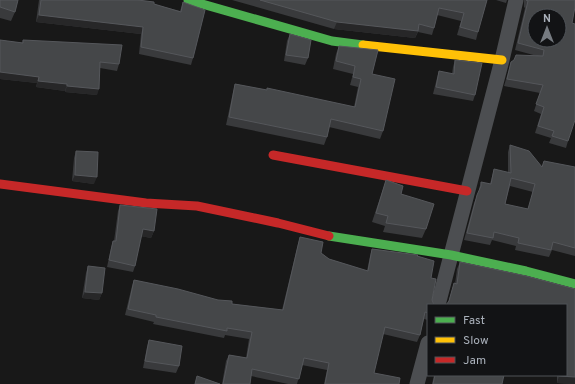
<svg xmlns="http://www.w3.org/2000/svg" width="575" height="384" viewBox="0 0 575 384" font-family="Overpass,sans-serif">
<rect width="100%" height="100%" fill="#181818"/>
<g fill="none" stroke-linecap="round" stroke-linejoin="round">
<path stroke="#4c4e51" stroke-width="15" d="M438,305L502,60L516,0
M417,384L428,343"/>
<path stroke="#4caf50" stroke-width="9" d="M188,0L332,41L363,45
M329,236L451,255L526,271L575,284"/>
<path stroke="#ffc107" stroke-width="9" d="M363,45L502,60"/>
<path stroke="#c62828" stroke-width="9" d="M273,155L467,191
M0,184L146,203L197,206L278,223L329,236"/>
</g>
<path fill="#393a3c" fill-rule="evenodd" d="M0,0L15,12L11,21L0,18Z
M39,0H138L180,11L183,2L193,58L191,65L139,54L141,34L36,22Z
M232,0H487L478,32L476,40L457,35L461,21L437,15L434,28L432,35L418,32L415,38L334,29Z
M496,0H507L506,3Z
M524,0H575L572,23L568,141L566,148L549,143L551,138L535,133L541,114L534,111L540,93L504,86L511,62L537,56L515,50L525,8L524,7Z
M290,34L308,58L305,65L284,61L287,41Z
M0,40L22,43L23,40L119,64L117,71L100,68L97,95L65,92V91L36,87L37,83L0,79Z
M339,46L372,74L383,131L380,139L329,127L327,137L324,145L226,125L233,92L235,84L354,107L358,87L350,85L353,74L333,69L336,54Z
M455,60L475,95L473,101L433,94L437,78L439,71L452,74L453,67Z
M510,145L542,167H575V256L552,250L549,257L515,250L516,246L492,240L490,245L464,240L474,203L479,192V189L481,182L490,184L494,169L508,173V152ZM510,186L533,192L528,209L505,204Z
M76,151L94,184L72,181L74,158Z
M386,180L401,194L426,229L422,238L383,232L385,226L372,222Z
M120,205L154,231L151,238L141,236L135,266L133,272L107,267L111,248L113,241H114L118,211Z
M300,237L329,259L367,271L370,256L372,249L417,256L428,305V320L424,319L420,335L417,342L383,334L374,373L399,384H324L327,370L302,365L297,384H288L251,376L250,384H222L226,361L229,355L246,358L249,339L225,335L224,338L153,324L154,322L125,315L132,286L134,280L232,304L282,310L298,244Z
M460,262L526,276L575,289V384L557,383V375H566V305H446L448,303L454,283L455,284L457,269Z
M88,266L102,293L99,300L82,298L86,273Z
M149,340L179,366L176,373L143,368L147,347Z
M434,375H504L502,384H432Z"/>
<path fill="#272728" d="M39,15L143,27L141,34L36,22Z
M337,22L418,31L415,38L334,29Z
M0,72L39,77L37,83L0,79Z
M38,81L67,84L65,91L36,87Z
M67,86L99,89L97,95L65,92Z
M75,175L97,177L94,184L72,181Z
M143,229L154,231L151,238L140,236Z
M85,292L102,293L99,300L82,298Z
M559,376L575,377V384L557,383Z"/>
<path fill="#454749" stroke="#55575b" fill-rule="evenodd" d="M0,0H18L15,12L0,7Z
M41,0H138L154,2V4L181,12L183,2L205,10L193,58L141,47L143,27L39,15Z
M260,0H487L478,32L460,27L464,13L439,8L434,28L419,24L418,31L337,22Z
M526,0H575V7L572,23L575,24V120L568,141L552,136L554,131L538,126L544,107L536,104L543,85L507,79L511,62L514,60L516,55L543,56L544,50L518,43L528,1ZM535,16H559V40H535Z
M290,34L311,40L308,58L286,55Z
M0,40L23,43V40L122,45L119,64L100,62L99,89L67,86V84L38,81L39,77L0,72Z
M339,46L378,50L372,74L395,79L383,131L331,119L327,137L229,117L235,84L267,90V88L355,107L361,79L353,77L355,66L336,61Z
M455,60L482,63L475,95L436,87L439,71L454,74Z
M510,145L529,151L542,167L544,161L575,167V248L553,242L551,250L518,243L519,238L494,232L493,238L467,233L477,195L481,186V182L491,184L494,169L511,173ZM511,178L535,184L528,209L505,204Z
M76,151L98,152L97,177L75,175Z
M386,180L403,186L401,194L434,204L426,229L386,223L388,216L376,213Z
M120,205L157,209L154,231L143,229L135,266L109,260L113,241H116Z
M300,237L323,242L321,253L329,259L368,271L372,249L418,255L417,256L434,261L431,278L436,279L432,300L434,305H428V313L425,312L420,335L385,327L374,373L400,378L399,384H325L329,363L304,358L299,379L252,369L250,384H223L229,355L247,358L252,332L227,328V331L156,317V315L128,309L134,280L178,289L218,300L232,301V304L283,310Z
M460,262L526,276L575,289V377L559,376V375H566V305H446L449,301L454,283L457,284Z
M88,266L105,268L102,293L85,292Z
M149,340L182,346L179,366L145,361Z
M435,375H504L502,384H433Z
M197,376L220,384H195Z"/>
<rect x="427" y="304" width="140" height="72" fill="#121315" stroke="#4e5257"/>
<rect x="435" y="317" width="20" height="6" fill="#4caf50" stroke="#4e5257"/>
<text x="463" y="324" font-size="12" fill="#a9b0ba">Fast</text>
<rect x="435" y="337" width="20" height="6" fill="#ffc107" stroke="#4e5257"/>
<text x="463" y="344" font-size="12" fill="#a9b0ba">Slow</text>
<rect x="435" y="357" width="20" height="6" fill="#c62828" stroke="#4e5257"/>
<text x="463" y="364" font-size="12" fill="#a9b0ba">Jam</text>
<g transform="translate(547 28)"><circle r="19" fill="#121315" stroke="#4e5257"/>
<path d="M0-3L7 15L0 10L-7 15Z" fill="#767b81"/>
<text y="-6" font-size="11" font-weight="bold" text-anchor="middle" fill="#a9b0ba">N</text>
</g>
</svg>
